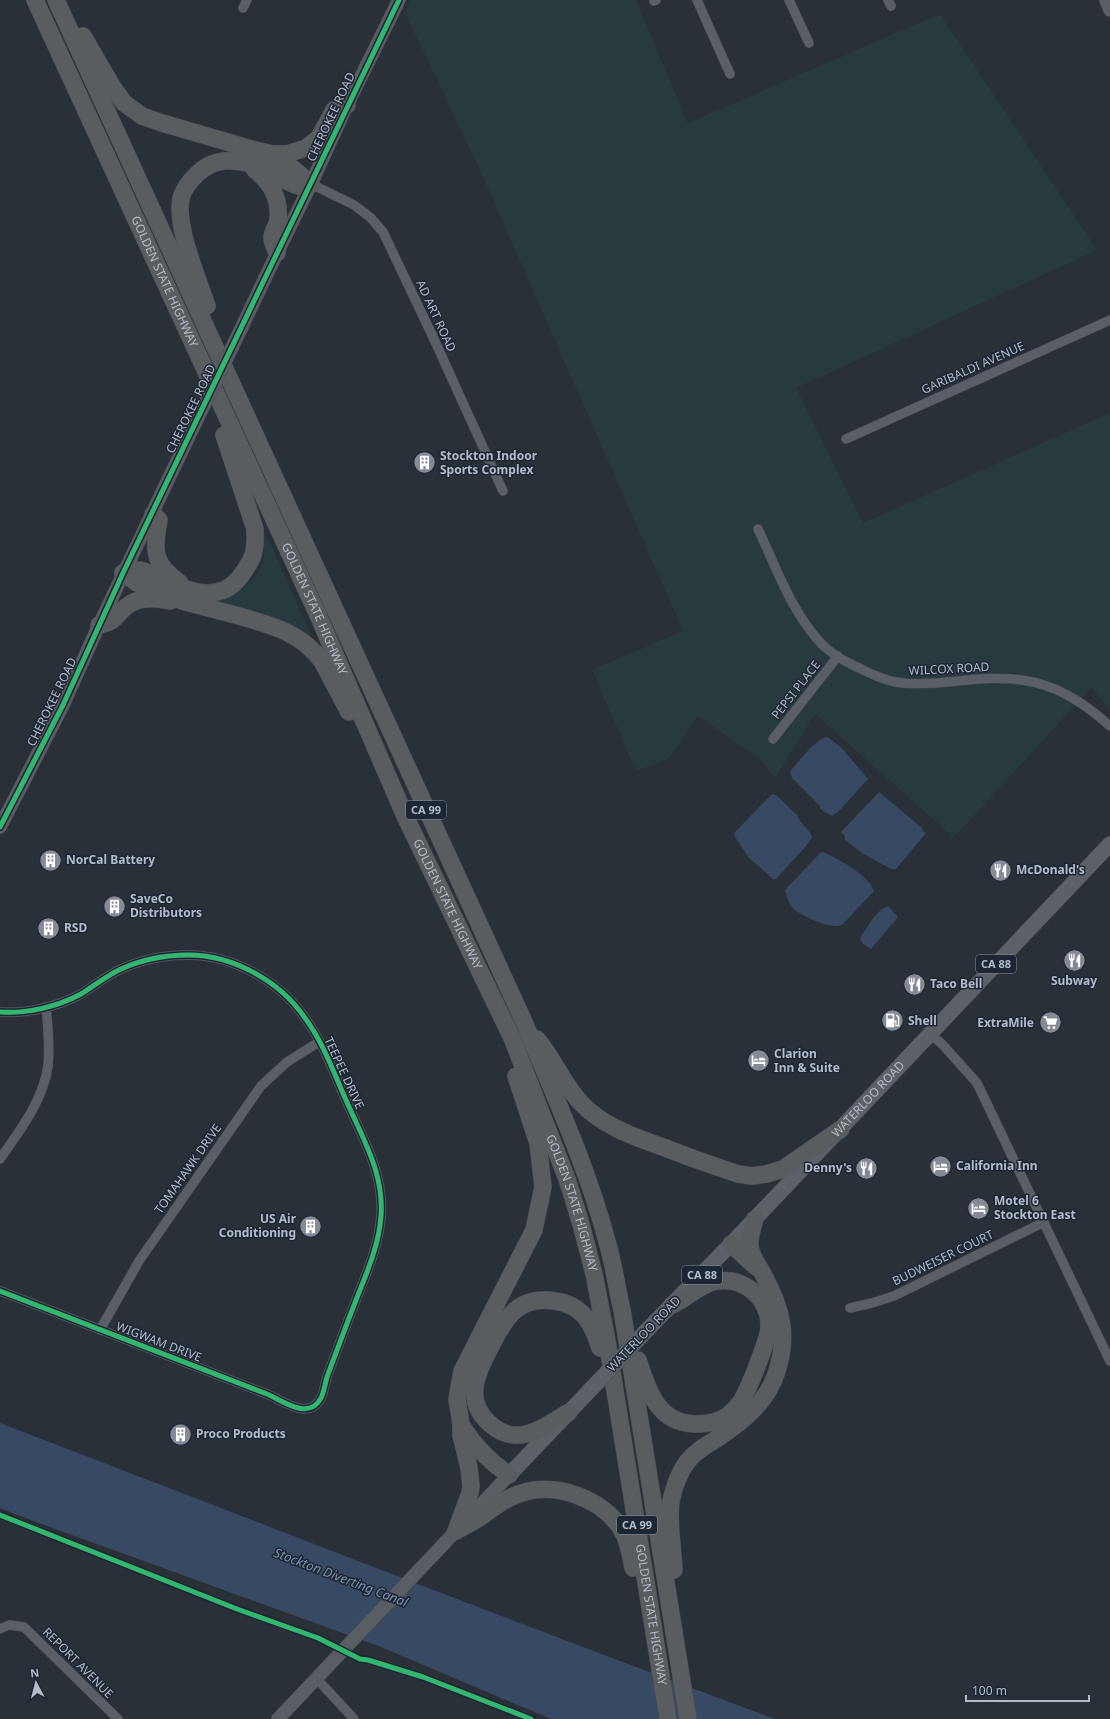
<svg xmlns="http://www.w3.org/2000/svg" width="1110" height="1719" viewBox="0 0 1110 1719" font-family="'Noto Sans',sans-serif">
<rect width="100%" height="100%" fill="#2a3038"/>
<path fill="#273a3e" d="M411,0H636L688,123L940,14L1097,250L796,388L863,523L1110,413V709L1091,688L973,817L953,837L815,714L775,778L761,760L698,716L668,759L636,771L592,670L683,631L479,168L405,13Z
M267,536L312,637L307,638L279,621L254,611L219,603V600C239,594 260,579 264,556C265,551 263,543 263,538Z"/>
<path fill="#384963" d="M827,737L840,746L868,779L839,811L832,816L820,809V806L792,778L790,773L791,770C799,762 816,738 827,737Z
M879,792L922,828L923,831L926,833L896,869H891L862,853L845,840V836L841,832Z
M772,794L776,795L797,815C799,823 809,828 812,837L807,845L776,879H773L748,857C747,854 737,840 735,837L734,833Z
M823,852C838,859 869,875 874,891L842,925C832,930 800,916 792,907C788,902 787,897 785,890L820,853Z
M888,906L898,917L871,949L863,944L860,938C868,927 875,911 888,906Z
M0,1423C258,1522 516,1623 775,1719H551L381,1647L39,1523L0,1508Z"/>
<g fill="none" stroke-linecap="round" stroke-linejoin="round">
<defs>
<path id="street" d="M697,0L730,74
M789,0L809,43
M888,0L891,6
M654,1L656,0
M243,8L247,0
M311,184L354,205L370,217L383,232L433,337L503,491
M846,439L1110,320
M758,529C776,567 790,608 818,640C827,651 842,660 855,666C869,673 887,682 903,683C942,687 981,674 1021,680C1056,684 1084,703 1110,726
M773,739L838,656
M0,1012C26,1014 57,1007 81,994C94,986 106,976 121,969C141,960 165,955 188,955C233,955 280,981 305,1018C325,1045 336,1079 350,1109C366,1144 384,1177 381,1216C379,1244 368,1270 358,1295C347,1323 337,1350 327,1377C325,1384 324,1392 321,1398C309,1421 283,1401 267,1394L0,1291
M930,1034L942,1044L977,1083L1110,1361
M0,1159C20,1130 43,1101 48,1066C50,1046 48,1026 46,1007
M850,1308L872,1303L894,1296L1044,1222
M100,1330L139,1261L261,1086L287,1062L319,1042
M0,1629L9,1625L24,1627L118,1719
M316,1678L354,1719"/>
<path id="secondary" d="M1106,0L1110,10
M239,333L277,253L311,184L347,105L399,0
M0,827L63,705L99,625L188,438
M278,1719L509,1475"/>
<g id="primary">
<path id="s1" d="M649,1328L731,1244L1110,844"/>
<path d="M509,1475L591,1389"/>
</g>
<g id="highway">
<path id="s2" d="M35,0L318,615L405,816L512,1038L567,1179L581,1224L594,1274L607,1341L668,1719"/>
<path d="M56,0L524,1022C554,1095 588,1168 608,1245C614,1266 617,1289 622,1310L688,1719"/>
<path d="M83,36L112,86L124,103L142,116L162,123L255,150L273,154H287L306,148L319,138L334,110L347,105"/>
<path d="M265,158L292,168L311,184"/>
<path d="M254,169C271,183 280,197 278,220C277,226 272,232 272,238C272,242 275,248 277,253"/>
<path d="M207,306C198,279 173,221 182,195C185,187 190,181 196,175C214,157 232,159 255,165C267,168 289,185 299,186C303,186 308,185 311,184"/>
<path d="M153,514L159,520C153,551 153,564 180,583"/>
<path d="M123,573C128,572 134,570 139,570C145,570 153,576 158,578C184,590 219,605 240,577C254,558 256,552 255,529L224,435"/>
<path d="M123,573L137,583L175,596L182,601C201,606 220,611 239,616C271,625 300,632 322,661L349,712"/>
<path d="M99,625C119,620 113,617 127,606C138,597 156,598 170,601"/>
<path d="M537,1039C554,1059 564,1086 582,1104C605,1128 638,1138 668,1149C691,1158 714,1166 738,1174L752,1176L766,1174L783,1169L841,1129"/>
<path d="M731,1244L756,1267"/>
<path d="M638,1360C648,1390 657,1423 695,1424C705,1424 719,1422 727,1416C731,1413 737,1407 740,1403C747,1394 769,1338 769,1327C770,1299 745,1277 717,1281C700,1284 688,1298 672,1305"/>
<path d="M569,1412C555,1420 541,1431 526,1434C515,1437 503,1434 494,1427C463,1404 475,1376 490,1348C504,1320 517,1295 555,1301C583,1305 592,1323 600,1348"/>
<path d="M463,1428C476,1448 490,1462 509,1475"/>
<path d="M456,1531L470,1493L471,1486L469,1468L461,1435V1424L457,1399L462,1371L534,1230L543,1187L538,1143L516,1076"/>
<path d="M456,1531C464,1526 474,1522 482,1516C495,1507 507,1497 522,1493C555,1482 600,1498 620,1527C628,1539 630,1553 633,1568"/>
<path d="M674,1570C673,1550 668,1520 671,1501C674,1487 679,1473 687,1462C695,1451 707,1445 718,1438C742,1422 767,1402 776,1374C789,1337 782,1309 764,1276C759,1266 751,1257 750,1246C749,1237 753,1227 755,1219"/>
</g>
</defs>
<use href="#street" stroke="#484c53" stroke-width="10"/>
<use href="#secondary" stroke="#484c53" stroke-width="14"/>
<use href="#primary" stroke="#484c55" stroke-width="16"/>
<use href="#highway" stroke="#474c53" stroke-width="18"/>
<use href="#street" stroke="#5a5e66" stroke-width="9"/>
<use href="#secondary" stroke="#595d64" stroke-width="13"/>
<use href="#primary" stroke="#5c6168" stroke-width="15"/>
<use href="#highway" stroke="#5a5d60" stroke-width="17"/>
<defs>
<path id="secondary-bridge" d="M188,438L239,333"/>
<path id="primary-bridge" d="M591,1389L649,1328"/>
</defs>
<use href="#secondary-bridge" stroke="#484c53" stroke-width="14" stroke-linecap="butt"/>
<use href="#primary-bridge" stroke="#484c55" stroke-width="16" stroke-linecap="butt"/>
<use href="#secondary-bridge" stroke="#595d64" stroke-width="13"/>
<use href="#primary-bridge" stroke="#5c6168" stroke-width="15"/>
<defs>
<path id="cycleway" d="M0,827L63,705L123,573L399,0
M0,1012C26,1014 57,1007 81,994C94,986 106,976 121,969C141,960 165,955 188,955C233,955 280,981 305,1018C325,1045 336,1079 350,1109C366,1144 384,1177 381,1216C379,1244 368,1270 358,1295C347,1323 337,1350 327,1377C325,1384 324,1392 321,1398C309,1421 283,1401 267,1394L0,1291
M0,1515L237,1609L318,1638L360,1659L368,1660L423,1677L531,1719"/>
</defs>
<use href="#cycleway" stroke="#1d2633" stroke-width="8"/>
<use href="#cycleway" stroke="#33b770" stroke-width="5"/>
</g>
<defs>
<symbol id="building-disc" viewBox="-11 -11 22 22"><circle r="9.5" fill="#848b96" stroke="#1d2633"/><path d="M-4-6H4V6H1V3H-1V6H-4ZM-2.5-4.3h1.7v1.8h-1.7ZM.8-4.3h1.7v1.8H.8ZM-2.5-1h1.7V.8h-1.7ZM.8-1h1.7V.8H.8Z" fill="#fff"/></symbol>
<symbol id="restaurant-disc" viewBox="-11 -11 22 22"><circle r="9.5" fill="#848b96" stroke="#1d2633"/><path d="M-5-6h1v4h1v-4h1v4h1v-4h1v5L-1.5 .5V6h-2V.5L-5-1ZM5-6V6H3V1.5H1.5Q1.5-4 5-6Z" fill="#fff"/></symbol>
<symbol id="fuel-disc" viewBox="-11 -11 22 22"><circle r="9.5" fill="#848b96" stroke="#1d2633"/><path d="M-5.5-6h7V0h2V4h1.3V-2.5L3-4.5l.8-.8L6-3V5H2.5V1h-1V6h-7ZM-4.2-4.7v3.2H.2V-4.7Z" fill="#fff"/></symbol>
<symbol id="supermarket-disc" viewBox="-11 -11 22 22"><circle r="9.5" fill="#848b96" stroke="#1d2633"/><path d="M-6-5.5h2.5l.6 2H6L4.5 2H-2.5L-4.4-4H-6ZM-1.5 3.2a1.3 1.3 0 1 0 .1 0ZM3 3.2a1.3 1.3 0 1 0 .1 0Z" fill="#fff"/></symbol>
<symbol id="hotel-disc" viewBox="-11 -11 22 22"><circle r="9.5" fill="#848b96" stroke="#1d2633"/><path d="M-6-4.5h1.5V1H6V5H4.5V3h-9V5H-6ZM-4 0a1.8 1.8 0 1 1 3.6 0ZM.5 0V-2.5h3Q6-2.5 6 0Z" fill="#fff"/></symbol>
</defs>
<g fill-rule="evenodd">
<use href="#building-disc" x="412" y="450" width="25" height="25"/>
<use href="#building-disc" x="38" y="848" width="25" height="25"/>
<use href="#restaurant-disc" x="988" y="858" width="25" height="25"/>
<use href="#building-disc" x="102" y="894" width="25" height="25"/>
<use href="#building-disc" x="36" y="916" width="25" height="25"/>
<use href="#restaurant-disc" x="1062" y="948" width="25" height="25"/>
<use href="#restaurant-disc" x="902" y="972" width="25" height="25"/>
<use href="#fuel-disc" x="880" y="1008" width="25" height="25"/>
<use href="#supermarket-disc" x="1038" y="1010" width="25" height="25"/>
<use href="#hotel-disc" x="746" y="1048" width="25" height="25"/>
<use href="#hotel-disc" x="928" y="1154" width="25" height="25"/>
<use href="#restaurant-disc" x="854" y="1156" width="25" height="25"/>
<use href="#hotel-disc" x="966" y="1196" width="25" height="25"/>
<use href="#building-disc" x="298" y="1214" width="25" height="25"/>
<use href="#building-disc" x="168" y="1422" width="25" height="25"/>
</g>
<g text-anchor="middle" stroke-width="3" stroke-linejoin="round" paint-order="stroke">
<g fill="#1d2633" stroke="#878f9c" stroke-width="1">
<rect x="406" y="801" width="40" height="18" rx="3"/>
<rect x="976" y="955" width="40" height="18" rx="3"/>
<rect x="682" y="1266" width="40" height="18" rx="3"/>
<rect x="617" y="1516" width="40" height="18" rx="3"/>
</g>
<g font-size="11" font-weight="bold" fill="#b4bcc9">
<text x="426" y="814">CA 99</text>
<text x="996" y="968">CA 88</text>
<text x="702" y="1279">CA 88</text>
<text x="637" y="1529">CA 99</text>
</g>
<g font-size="12" fill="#b4bcc9" stroke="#1d2633">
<text transform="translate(331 117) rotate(-65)" y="4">CHEROKEE ROAD</text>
<text dy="4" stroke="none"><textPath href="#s2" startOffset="310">GOLDEN STATE HIGHWAY</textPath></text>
<text transform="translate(436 316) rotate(65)" y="4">AD ART ROAD</text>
<text transform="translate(973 368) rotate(-24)" y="4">GARIBALDI AVENUE</text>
<text transform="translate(191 409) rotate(-64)" y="4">CHEROKEE ROAD</text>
<text dy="4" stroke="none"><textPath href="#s2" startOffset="670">GOLDEN STATE HIGHWAY</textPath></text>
<text transform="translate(949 669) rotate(-3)" y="4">WILCOX ROAD</text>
<text transform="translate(796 690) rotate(-52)" y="4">PEPSI PLACE</text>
<text transform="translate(52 702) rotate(-64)" y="4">CHEROKEE ROAD</text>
<text dy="4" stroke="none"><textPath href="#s2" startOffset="994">GOLDEN STATE HIGHWAY</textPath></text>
<text transform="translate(344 1073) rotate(65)" y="4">TEEPEE DRIVE</text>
<text dy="4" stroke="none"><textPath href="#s1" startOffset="317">WATERLOO ROAD</textPath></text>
<text transform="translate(188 1169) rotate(-55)" y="4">TOMAHAWK DRIVE</text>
<text dy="4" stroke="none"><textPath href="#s2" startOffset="1318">GOLDEN STATE HIGHWAY</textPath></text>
<text transform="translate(943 1258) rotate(-26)" y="4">BUDWEISER COURT</text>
<text transform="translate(644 1334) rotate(-46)" y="4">WATERLOO ROAD</text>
<text transform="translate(159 1342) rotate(21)" y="4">WIGWAM DRIVE</text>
<text dy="4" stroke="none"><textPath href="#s2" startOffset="1738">GOLDEN STATE HIGHWAY</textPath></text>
<text transform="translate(78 1663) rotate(45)" y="4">REPORT AVENUE</text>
</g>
<g font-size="12" font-weight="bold" fill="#b4bcc9" stroke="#1d2633" text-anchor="start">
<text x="440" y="460">Stockton Indoor<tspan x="440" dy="14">Sports Complex</tspan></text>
<text x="66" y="864">NorCal Battery</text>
<text x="1016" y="874">McDonald's</text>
<text x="130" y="903">SaveCo<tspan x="130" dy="14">Distributors</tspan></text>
<text x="64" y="932">RSD</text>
<text x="1074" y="985" text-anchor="middle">Subway</text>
<text x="930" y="988">Taco Bell</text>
<text x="908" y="1025">Shell</text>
<text x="1034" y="1027" text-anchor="end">ExtraMile</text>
<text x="774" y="1058">Clarion<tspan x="774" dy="14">Inn &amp; Suite</tspan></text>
<text x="956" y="1170">California Inn</text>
<text x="852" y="1172" text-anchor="end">Denny's</text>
<text x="994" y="1205">Motel 6<tspan x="994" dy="14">Stockton East</tspan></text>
<text x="296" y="1223" text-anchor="end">US Air<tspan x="296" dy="14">Conditioning</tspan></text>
<text x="196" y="1438">Proco Products</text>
</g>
<g font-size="13" font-style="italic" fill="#7c92b1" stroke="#1d2633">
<text transform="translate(341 1577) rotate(21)" y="5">Stockton Diverting Canal</text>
</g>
</g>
<g transform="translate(36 1683) rotate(353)" stroke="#1d2633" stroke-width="3" paint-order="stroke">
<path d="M0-3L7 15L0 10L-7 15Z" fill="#b4bcc9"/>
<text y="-6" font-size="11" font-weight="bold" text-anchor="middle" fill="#b4bcc9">N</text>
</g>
<path d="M966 1695v6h123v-6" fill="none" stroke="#b4bcc9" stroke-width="2"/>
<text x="972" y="1695" font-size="12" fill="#b4bcc9" stroke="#1d2633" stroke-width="3" paint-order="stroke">100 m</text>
</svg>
